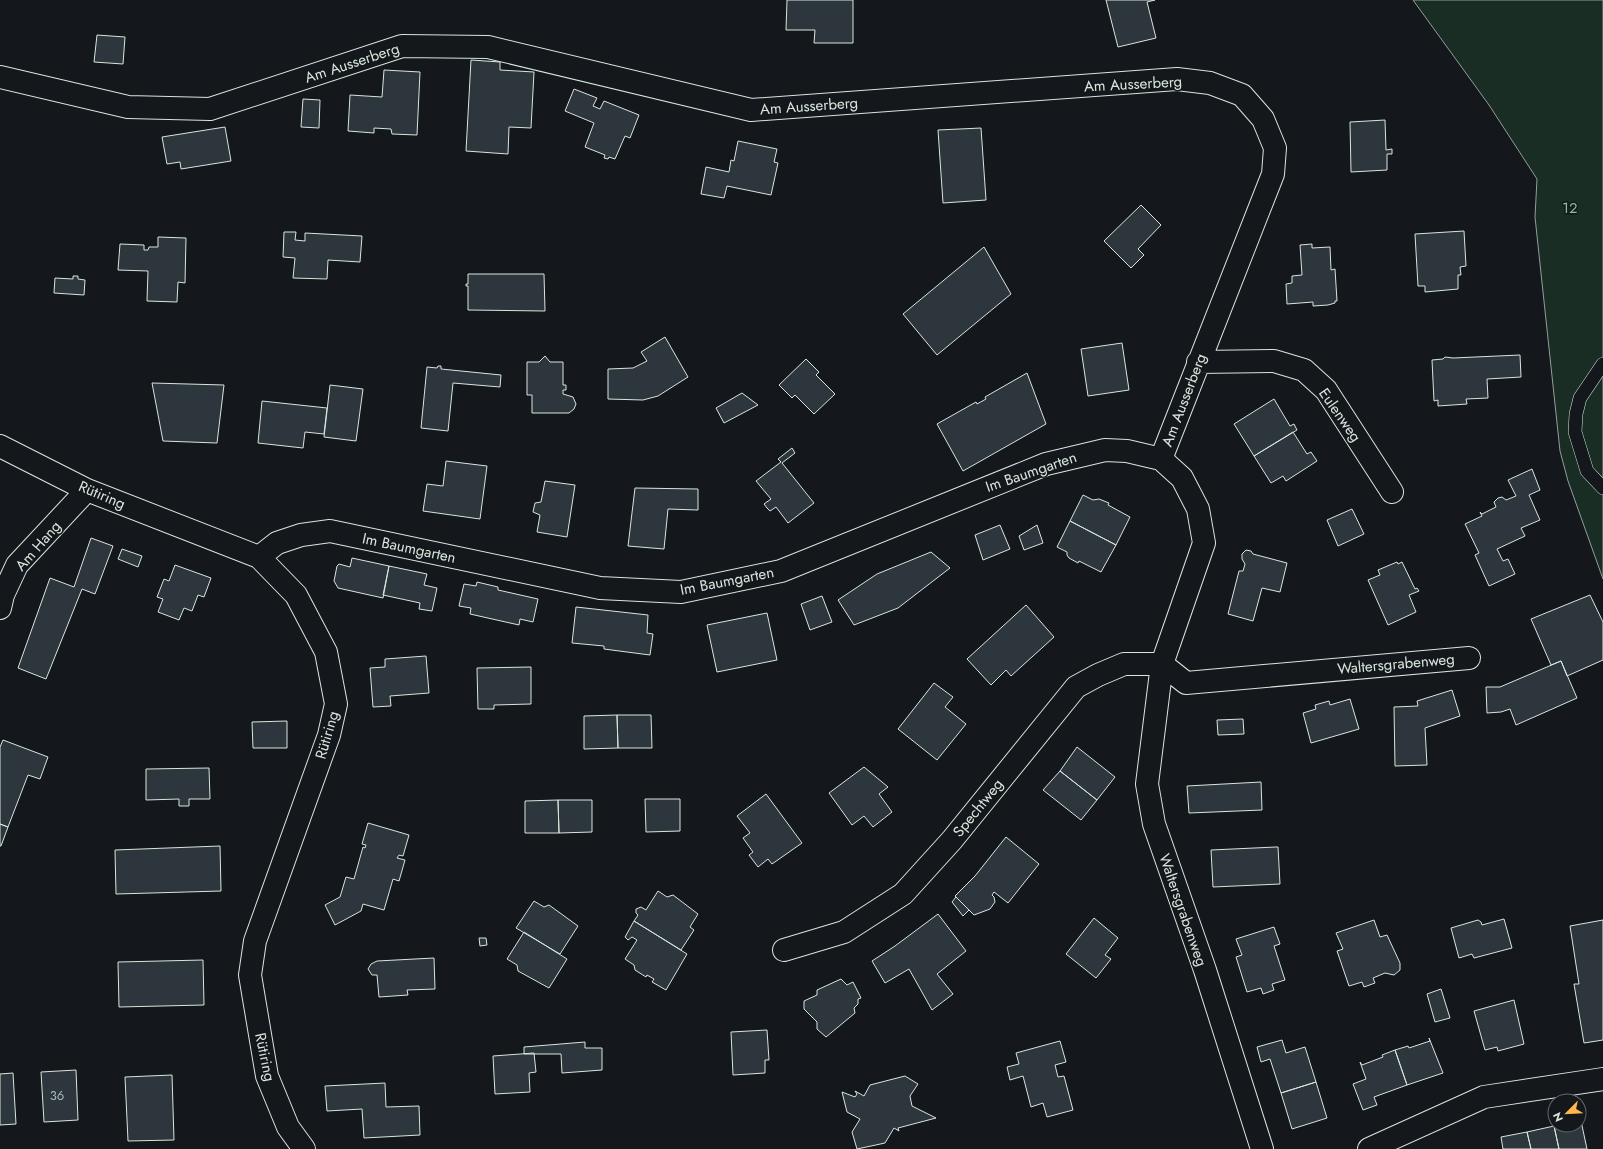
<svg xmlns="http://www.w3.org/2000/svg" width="1603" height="1149" viewBox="0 0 1603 1149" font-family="Jost,sans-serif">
<rect width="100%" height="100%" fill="#14181c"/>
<path fill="#1a2d24" stroke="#939e99" d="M1413,0H1603V579L1568,481L1560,451L1535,217L1537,179L1489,105Z"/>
<path fill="#2c363c" stroke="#d8e6dc" d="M787,0H853V43H814L815,30H786Z
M1106,0H1155L1147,2L1156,38L1118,47Z
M97,35L125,37L123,64L94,62Z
M471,60L500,62V70L534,72L531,128L509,127L508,154L466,151Z
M384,70L420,72L417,135L392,134L391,129L374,128V133L348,131L350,95L382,97Z
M574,89L597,98L593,106L600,109L604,101L639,115L630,138L625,136L615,159L609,157L608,159L604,158L605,155L585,147L594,123L565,111Z
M303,99L320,100L319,128L301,127Z
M1385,120L1386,150L1392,149V154H1387V170L1351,172L1350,122Z
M225,127L231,161L181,169L180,162L167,164L162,137Z
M981,128L986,200L943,203L938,130Z
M738,141L777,149L774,162L778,163L771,195L727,186L724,198L701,194L706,167L729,172L731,160L734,161Z
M1141,205L1161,225L1138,249L1144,255L1131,268L1104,241Z
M1464,231L1466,266L1460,267L1461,275H1458V289L1425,292V286H1418L1415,234Z
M284,232H296L295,240L305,241V233L362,236L360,262L328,260L327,279L293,278L295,258L283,257Z
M158,237L186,238L185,283L178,282L177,302L147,301L148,271L118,270L120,244L144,245V250H148L149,247H158Z
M1312,244V248L1330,247L1331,270L1335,269L1337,301H1335V303L1328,305L1313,306V302L1287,304L1286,284L1292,283V276L1302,275L1300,245Z
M984,247L1011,294L937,355L903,314Z
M468,274H544L545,311L468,310V286H466V284H468Z
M73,276H78V279L85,280L84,295L54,293L55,278L73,279Z
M665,337L688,377L658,396L643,400L608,399V369L633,368L647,361L641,352Z
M1122,343L1129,390L1088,396L1081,349Z
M1520,355L1521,377L1487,379L1488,398L1466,399L1467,404L1438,406V400L1434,401L1432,360L1443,359L1445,357L1453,358Z
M545,356L550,362H563V385H566V390H563V394L573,397L576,404L574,409L569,413H532V395H527V362H539Z
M806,359L819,372L816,375L835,394L814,414L795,395L792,398L779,385Z
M438,366H441V369L501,375L500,387L453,383L448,431L421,428L427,367L437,368Z
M1027,373L1046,424L963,471L937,424L976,402L977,404L986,399L985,397Z
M152,383L224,385L217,443L163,441Z
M330,385L363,389L356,441L324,437Z
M742,393L758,405L724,423L716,408Z
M1274,399L1290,426L1294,424L1297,430L1254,456L1234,424Z
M262,401L327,408L324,434L305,432L303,448L258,443Z
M1293,432L1307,454L1311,452L1317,461L1286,481L1283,476L1271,483L1254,456Z
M792,448L795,453L782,463L814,503L788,523L776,507L770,511L767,508L764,504L771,499L756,481L781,462L778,459Z
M446,461L487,466L480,519L423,511L427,484L443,486Z
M1532,469L1540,490L1529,495L1540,520L1521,528L1525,536L1497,549L1503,561L1508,559L1515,574L1489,586L1475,555L1479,553L1465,524L1482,516L1480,512L1482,514L1496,507L1494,502L1498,498L1502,497L1506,500L1516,496L1508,480Z
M545,481L575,485L567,537L537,532L540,515L533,512L535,503L541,502Z
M635,488L698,489V510L668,509L664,549L628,546Z
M1083,495L1093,500L1099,499L1109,503L1108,505L1130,517L1116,545L1070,521Z
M1352,509L1364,534L1338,546L1327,520Z
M1070,521L1116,545L1101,572L1079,561L1078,563L1069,558L1067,555V552L1057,547Z
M1000,525L1010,549L983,560L975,535Z
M1037,525L1043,543L1024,550L1019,536Z
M91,538L113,546L95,594L82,589L46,679L18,668L50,578L74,587Z
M122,549L142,556L138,567L118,559Z
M1246,550L1251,551L1253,554L1287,563L1280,592L1262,588L1253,621L1228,614L1239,571H1243L1245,564L1242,559V554Z
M931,552L950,568L898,608L854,625L838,600L877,574Z
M352,558L389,566L383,598L338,588L334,581L337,566L339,564L350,567Z
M1397,562L1398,564L1402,562L1415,589L1417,588L1419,591L1409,595L1416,612L1388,625L1368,580L1380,575L1378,570Z
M175,565L211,578L204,597L198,595L192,611L184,608L179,620L158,612L163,599L157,597L164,579L169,581Z
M389,566L427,574L424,585L437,588L432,611L419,609L420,603L383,595Z
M477,582L498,587V590L538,599L533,622L520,619L519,625L470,614L471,608L459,606L464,584L476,586Z
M1590,595L1603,622V660L1567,676L1561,661L1551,665L1531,619Z
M822,596L832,622L810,630L801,604Z
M1026,605L1054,637L1011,676L1006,670L991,685L967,659Z
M576,607L648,615L647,633L653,634L650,655L604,649V646L572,643Z
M767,613L777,660L717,672L707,625Z
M426,656L429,693L390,696L391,706L373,707L370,668L385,667V659Z
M1561,661L1577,698L1516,725L1510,709L1501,712L1487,713L1486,687H1500Z
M531,667V704L494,705V709H478L477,668Z
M934,683L953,697L945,707L966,724L937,760L898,729Z
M1452,690L1460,716L1425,728L1427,765L1395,766L1394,707L1418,706L1417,701Z
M1350,699L1359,729L1311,743L1303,713L1316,709L1315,705L1329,701L1330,705Z
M617,715H651L652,748H618Z
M617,715L618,748L584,749V716Z
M1243,719L1244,734L1218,735L1217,720Z
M287,721V748H253L252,722Z
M3,740L48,757L40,779L28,775L8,827L0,824V747Z
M1077,747L1115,777L1097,800L1060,771Z
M864,767L888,787L879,794L892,812L873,827L864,816L852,825L829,793Z
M209,768L210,799H189V806H179V799L146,800V769Z
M1060,771L1097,800L1081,820L1043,790Z
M1261,782L1262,810L1189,813L1187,786Z
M766,794L802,843L772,864L768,859L758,867L749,855L753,852L743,838L750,833L737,816Z
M645,799H680V831L646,832Z
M558,800L559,833H525V801Z
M558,800H592V832L559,833Z
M368,823L409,835L403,856L399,855L397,858L405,860L399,881L393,879L384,910L363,904L361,911L335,925L325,905L340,897L346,877L354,879L363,847L365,848L366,845L362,844Z
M0,824L8,827L1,846H0Z
M1006,837L1039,864L1008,903L994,892L992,895L994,897L995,902L990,909L974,915L955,896L975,876Z
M220,846L221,891L116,894L115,850Z
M1276,847H1278L1280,884L1213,887L1211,850Z
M658,891L667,897L673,895L698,914L690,927L694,930L681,950L634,921L638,915L636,913V909L641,907L646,910Z
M956,897L969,910L963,916L952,902Z
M534,901L544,907L549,905L578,926L560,954L516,928Z
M938,914L966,951L937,974L953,994L932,1010L909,969L885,983L872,961L895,946Z
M1094,918L1118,938L1105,955L1111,959L1096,978L1066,954Z
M1504,919L1512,948L1474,958L1472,954L1459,958L1451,928L1478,920L1481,922L1482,925Z
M1374,920L1380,937L1387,935L1400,963V970L1394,975L1385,973L1373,978L1375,983L1364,987L1362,982L1349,986L1337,951L1343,949L1336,933Z
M1603,920V1040L1584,1043L1574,984H1579L1570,926Z
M634,921L687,954L666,990L652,982L654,979L647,975L646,977L635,970L634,965L625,959L637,940L632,937L628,940L625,937Z
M1274,927L1280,944L1274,946L1285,980L1272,984L1274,990L1263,994L1261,988L1247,992L1236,957L1242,955L1236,939Z
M524,932L567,959L549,988L518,971L517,965L507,959Z
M479,938H486L487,945L480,946Z
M434,958L435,989L407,990L408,995L379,997L377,975H372L368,969L371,964L377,961Z
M203,960L204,1005L119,1007L118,962Z
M841,979L847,985L853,982L861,998L858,999V1004L854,1008L855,1013L826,1037L817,1029V1022L804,1009V1001L817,995V990Z
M1441,989L1450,1018L1435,1022L1427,994Z
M1514,1000L1524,1044L1498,1051L1497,1047L1485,1050L1474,1011Z
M767,1030L769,1060H765V1073L733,1075L731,1032Z
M1429,1038L1443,1073L1407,1085L1395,1050L1408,1046L1409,1048L1430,1041Z
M1282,1040L1286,1053L1305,1047L1316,1082L1281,1093L1270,1059L1261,1062L1257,1047Z
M1060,1041L1066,1062L1055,1065L1058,1077L1064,1076L1073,1110L1047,1117L1043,1103L1031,1107L1023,1076L1010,1080L1007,1067L1019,1064L1016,1053Z
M585,1042V1048H602V1070L562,1073L561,1054H524V1047Z
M1395,1050L1407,1085L1374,1097L1377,1105L1363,1110L1353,1084L1366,1079L1360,1062L1362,1065L1383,1057L1382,1055Z
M534,1053L536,1072L529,1073L530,1092L495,1094L493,1056Z
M76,1070L78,1120L44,1122L41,1072Z
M13,1073L16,1124L0,1125V1074Z
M172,1075L174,1140L128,1141L125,1077Z
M905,1076L918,1084L910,1096L912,1106L936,1118L898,1128L899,1131L894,1128L885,1143L857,1149L852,1132L860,1119L847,1112L842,1092L855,1097L857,1094L855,1091L864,1096L870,1085Z
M1316,1082L1327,1118L1292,1129L1281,1093Z
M385,1083L386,1107L419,1106L420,1135L364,1138L362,1109L327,1111L325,1086Z
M1579,1121H1581L1587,1149H1559L1554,1126L1579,1125Z
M1554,1126L1559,1149H1531L1527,1132Z
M1527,1132L1531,1149H1503L1501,1137Z"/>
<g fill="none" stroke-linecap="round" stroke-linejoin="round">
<defs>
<path id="lane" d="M1603,364L1580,398L1576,414L1575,432L1587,471L1603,488"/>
<path id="street" d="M0,77L128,107L210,109L402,46L488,47L751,110L1177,79L1210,83L1242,95L1263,119L1275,148L1273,174L1161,459
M1198,362L1274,361L1304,370L1326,390L1392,492
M0,446L87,490L259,557L296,595L326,652L336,704L329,735L255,941L250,975L267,1076L288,1127L304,1149
M1161,459L1182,478L1198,509L1204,543L1162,664L1147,784L1154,824L1205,970L1262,1149
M259,557L277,543L301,535L330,531L600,588L681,592L781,571L1046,464L1105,450L1127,451L1161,459
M0,608L3,595L17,565L87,490
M784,950L844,932L903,894L952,840L1076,687L1098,675L1124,664H1162L1186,683L1469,658
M1369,1149L1484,1097L1603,1079"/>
</defs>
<use href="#lane" stroke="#d8e6dc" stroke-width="14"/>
<use href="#street" stroke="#d8e6dc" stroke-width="24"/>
<use href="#lane" stroke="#14181c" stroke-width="13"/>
<use href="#street" stroke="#14181c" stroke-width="22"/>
</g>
<g text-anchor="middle" stroke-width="3" stroke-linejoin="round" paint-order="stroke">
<g font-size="13" fill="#adbab4">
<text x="57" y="1100">36</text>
</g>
<g font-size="15" fill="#d8e6dc" stroke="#14181c">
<text transform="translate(352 63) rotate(-18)" y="5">Am Ausserberg</text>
<text transform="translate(1133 84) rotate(-3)" y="5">Am Ausserberg</text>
<text transform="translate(809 106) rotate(-4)" y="5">Am Ausserberg</text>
<text transform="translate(1184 400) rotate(-69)" y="5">Am Ausserberg</text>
<text transform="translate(1340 415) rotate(55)" y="5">Eulenweg</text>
<text transform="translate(1031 472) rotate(-19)" y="5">Im Baumgarten</text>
<text transform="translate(102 495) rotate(23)" y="5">Rütiring</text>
<text transform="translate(38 546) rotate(-49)" y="5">Am Hang</text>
<text transform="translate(409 548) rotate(12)" y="5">Im Baumgarten</text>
<text transform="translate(727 581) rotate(-11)" y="5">Im Baumgarten</text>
<text transform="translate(1396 664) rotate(-5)" y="5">Waltersgrabenweg</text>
<text transform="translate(327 735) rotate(-74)" y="5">Rütiring</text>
<text transform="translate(978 808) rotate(-51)" y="5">Spechtweg</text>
<text transform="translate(1183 910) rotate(71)" y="5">Waltersgrabenweg</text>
<text transform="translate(265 1057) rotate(78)" y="5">Rütiring</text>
</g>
<g font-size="15" fill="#8ac095" stroke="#14181c">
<text x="1570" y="213">12</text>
</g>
</g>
<g transform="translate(1567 1113) rotate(246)"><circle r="19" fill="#14181c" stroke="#626a69"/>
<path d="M0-3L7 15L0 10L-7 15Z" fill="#ffb74d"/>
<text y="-6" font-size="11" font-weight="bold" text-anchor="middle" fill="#d8e6dc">N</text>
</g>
</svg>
